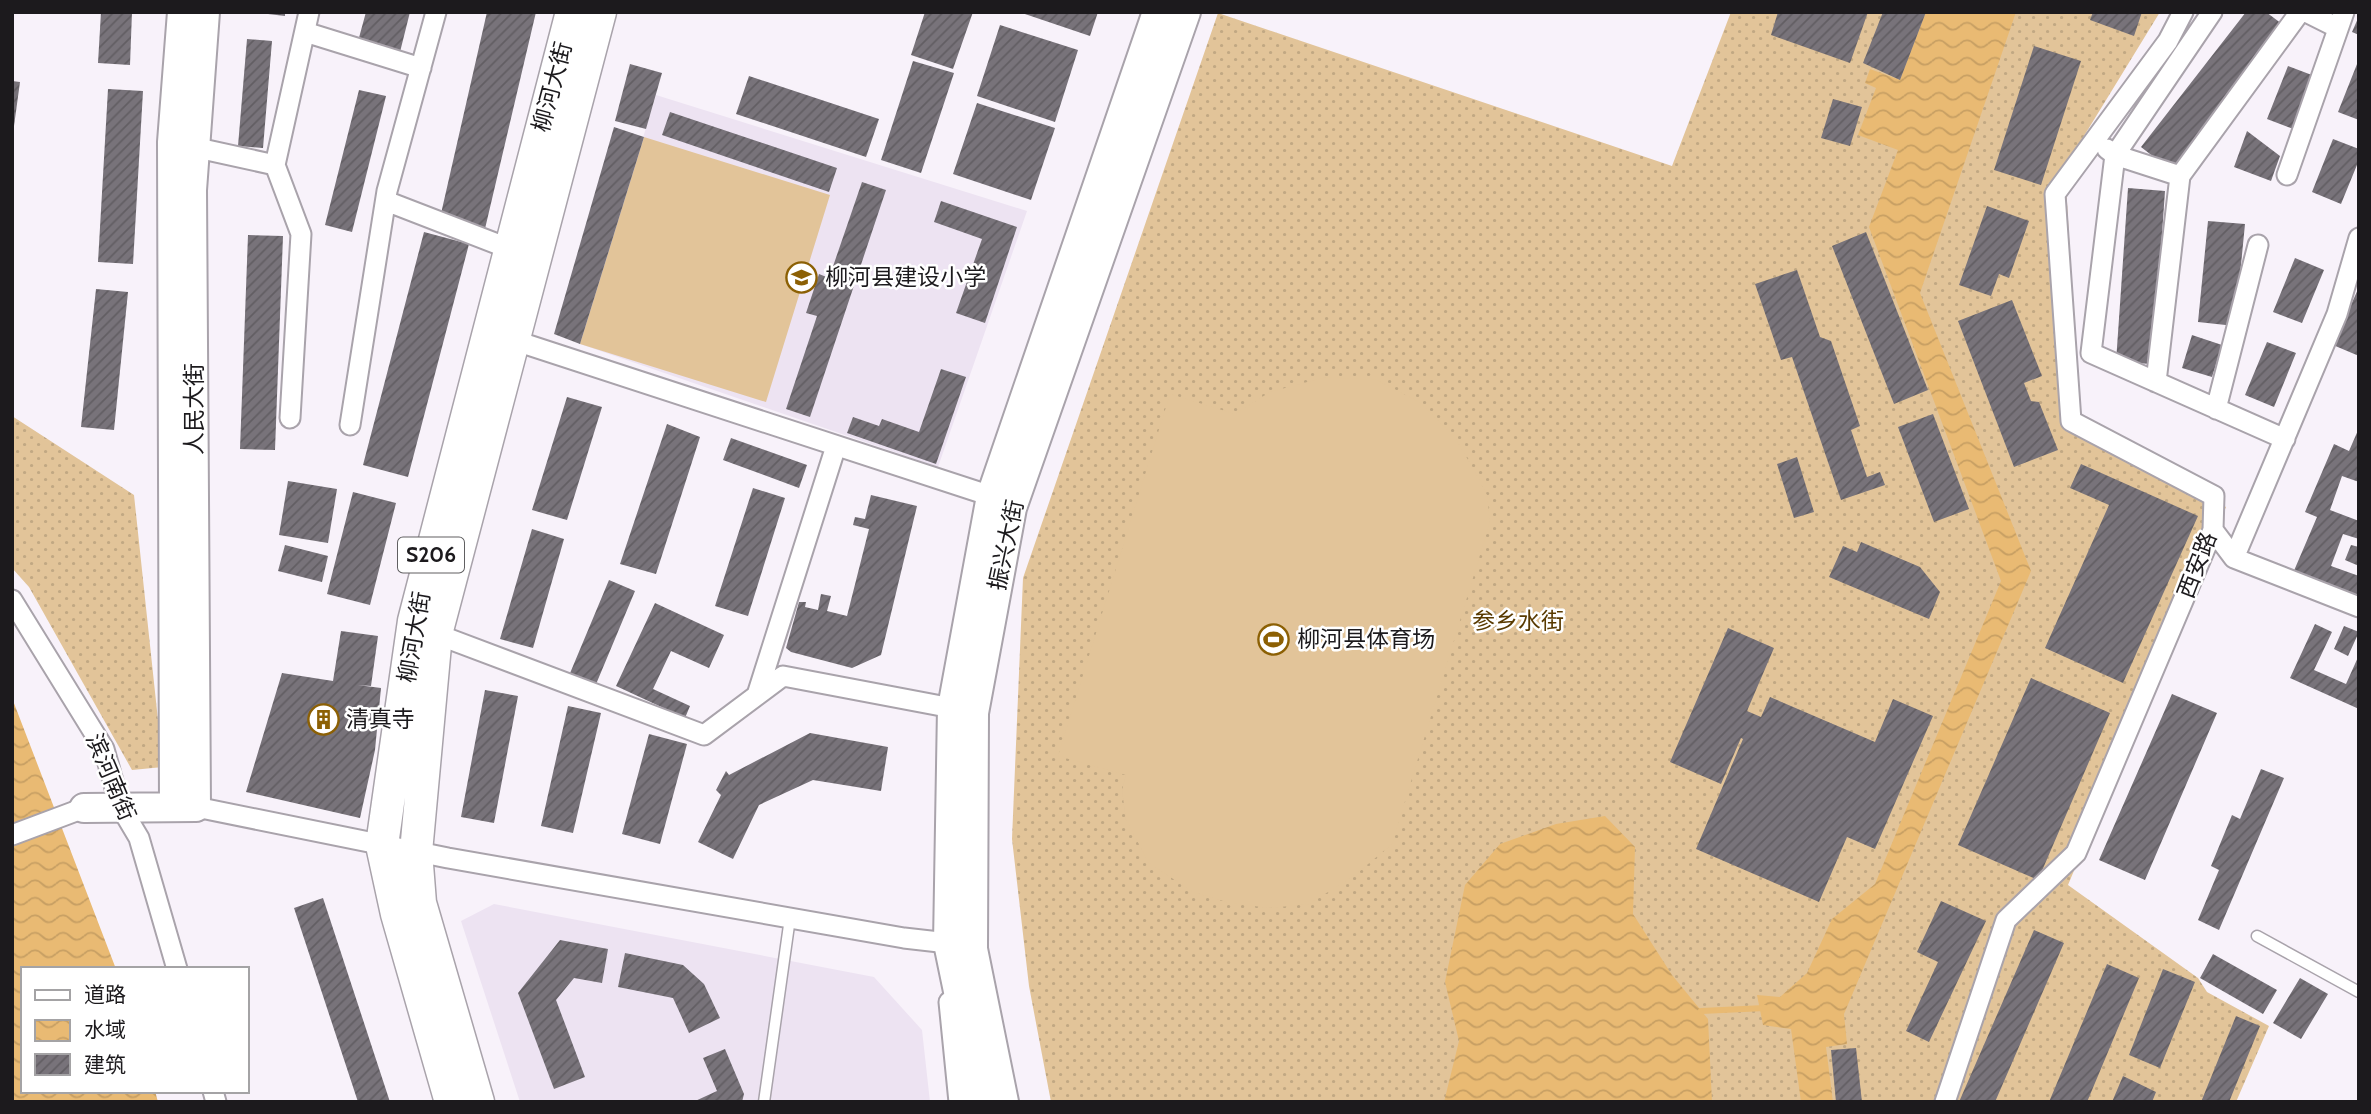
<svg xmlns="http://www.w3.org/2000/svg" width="2371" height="1114" viewBox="0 0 2371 1114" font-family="Cabin,'Noto Sans SC',sans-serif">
<defs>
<pattern id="grass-dots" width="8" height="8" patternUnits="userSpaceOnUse" patternTransform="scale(1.75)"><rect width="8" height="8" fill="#e2c499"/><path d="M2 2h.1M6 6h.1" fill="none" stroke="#c1a883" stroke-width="1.8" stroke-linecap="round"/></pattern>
<pattern id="water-waves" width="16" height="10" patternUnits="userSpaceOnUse" patternTransform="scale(1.75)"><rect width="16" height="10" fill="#e9ba73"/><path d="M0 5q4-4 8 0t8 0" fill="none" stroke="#c79f63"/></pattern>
<pattern id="building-hatch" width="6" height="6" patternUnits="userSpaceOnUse" patternTransform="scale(1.75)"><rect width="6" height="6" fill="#78737a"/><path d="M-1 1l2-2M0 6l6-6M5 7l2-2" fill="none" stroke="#625e63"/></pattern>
</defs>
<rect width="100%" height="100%" fill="#f8f2fa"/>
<path fill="#ede3f2" d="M656,95L1027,211L938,467L580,344Z
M494,904L874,977L922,1030L930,1102H520L461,921Z"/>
<path fill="url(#grass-dots)" d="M1731,12H2160L2065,167L2080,429L2226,507L2068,885L2198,978L2207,992L2269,1026L2236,1102H1051L1029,986L1012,839L1023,578L1218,13L1672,166Z
M12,416L134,495L163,767L132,770L29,587L12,568Z"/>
<path fill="#e2c499" d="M644,137L830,195L766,402L580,344Z
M1326,377L1377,380L1419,402L1454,436L1474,470L1487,495L1490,522L1392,844L1355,875L1309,904L1270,908L1230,903L1193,892L1149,863L1126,820L1122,790L1126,775L1058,756L1170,394L1235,414L1270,392Z"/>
<path fill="url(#water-waves)" d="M1926,12H2016L1920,293L2031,571L1844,1014L1847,1044L1826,1047L1833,1102H1801L1791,1029L1763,1025L1757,995L1780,997L1807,973L1832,919L1875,884L2001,581L1869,227L1898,150L1858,135L1876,88L1865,83L1870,69L1900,80Z
M12,698L116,969H23V1091H155L158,1102H12Z
M1605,816L1635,847L1633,914L1672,975L1708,1019L1712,1102H1444L1459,1041L1445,982L1465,885L1500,844L1556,824Z"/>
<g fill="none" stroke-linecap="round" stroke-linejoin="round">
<path stroke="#e9ba73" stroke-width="6" d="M1701,1011L1765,1008"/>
</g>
<path fill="url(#building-hatch)" d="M101,12H132L130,65L98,63Z
M268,12H285V16L268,14Z
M366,12H410L399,56L357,45Z
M487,12H536L484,233L440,218Z
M925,12H973L953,69L911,55Z
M1019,12H1098L1090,36Z
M1778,12H1868L1850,63L1771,35Z
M1883,12H1926L1900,80L1863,63Z
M2093,12H2142L2134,36L2090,20Z
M2246,12H2266L2286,27L2173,172L2141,147Z
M2359,16V35L2352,32Z
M1000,25L1078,50L1055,122L977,96Z
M247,39L272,41L263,148L238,146Z
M2034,46L2081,61L2041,185L1994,170Z
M2359,59V120L2338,112Z
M913,61L954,73L921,173L881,160Z
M630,64L662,73L646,129L615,121Z
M2288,66L2317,77L2296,130L2267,119Z
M749,76L879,119L866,157L736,114Z
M12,81L20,82L14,126H12Z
M108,89L143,91L133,264L98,262Z
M359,90L386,96L352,232L325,225Z
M1833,99L1862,107L1850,146L1821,138Z
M977,103L1055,128L1031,200L953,174Z
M670,112L837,168L829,192L662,135Z
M614,127L644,137L580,344L554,334Z
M2247,131L2280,156L2271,181L2234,167Z
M2333,139L2359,149V160L2341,204L2312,192Z
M862,182L886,190L810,417L786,409L817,316L806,313L819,274L829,278Z
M2128,188L2165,191L2153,364L2116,362Z
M941,201L1017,227L985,323L956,313L982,239L934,222Z
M1987,206L2029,221L2009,278L1999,274L1991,296L1959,285Z
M2208,221L2245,224L2235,326L2198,322Z
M424,232L469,244L408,477L363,465Z
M1866,232L1928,390L1894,404L1832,246Z
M248,235L283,236L275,450L240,449Z
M2295,258L2324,270L2302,323L2273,312Z
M1797,270L1820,337L1831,341L1860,426L1851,430L1867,477L1880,472L1885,485L1841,500L1792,357L1781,360L1755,284Z
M2359,287V356L2333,345Z
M96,289L128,292L114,430L81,427Z
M2012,300L2042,376L2024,383L2031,401L2039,402L2058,450L2014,467L1958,321Z
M2192,335L2222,345L2212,377L2182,368Z
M2267,342L2296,353L2274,407L2245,395Z
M941,369L966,377L936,464L847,433L853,417L879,426L882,419L919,432Z
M567,397L602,407L567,520L532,510Z
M1933,414L1969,509L1934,522L1898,427Z
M667,424L700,437L656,574L620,564Z
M2359,428V482L2342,476L2330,510L2359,521V539L2343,534L2331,566L2359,576L2358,600L2293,573L2317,517L2305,512L2334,444L2349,451Z
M731,438L807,465L799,488L723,460Z
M1797,457L1814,512L1794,518L1777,464Z
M2081,464L2198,516L2123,683L2045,648L2109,505L2070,488Z
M288,481L337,489L328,543L279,535Z
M753,488L785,498L748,616L715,606Z
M353,492L396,503L370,605L327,594Z
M871,495L917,506L881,655L852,668L791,652L786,648L799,602H806L805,607L818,610L821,594L831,596L827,611L847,616L869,529L853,525L855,517L865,519Z
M532,529L564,539L533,648L500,639Z
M1861,542L1920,567L1940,592L1929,619L1829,577L1843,546L1857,552Z
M285,545L328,556L322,582L278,571Z
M2351,545L2359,547V566L2345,560Z
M609,580L635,591L594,689L568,678Z
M655,603L724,635L709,668L671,651L653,689L690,706L685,718L616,686Z
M2315,624L2332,632L2314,670L2346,684L2359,655V709L2290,678Z
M2344,626L2359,632L2348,656L2334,649Z
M1728,628L1774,648L1747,711L1761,717L1770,697L1875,742L1893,699L1933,716L1875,849L1847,837L1819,902L1696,849L1743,739L1741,738L1721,784L1670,762Z
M341,631L378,636L371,686L358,685L381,688L375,750L360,818L246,792L282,673L333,681Z
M2031,678L2110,713L2038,880L1958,845Z
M485,690L518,696L494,823L461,817Z
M2172,694L2217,713L2145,880L2099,860Z
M568,706L601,713L573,833L541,826Z
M810,733L888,747L881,791L813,780L759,805L733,859L698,842L721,795L716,790L726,771L729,775Z
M649,734L687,744L660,844L622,834Z
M2261,769L2284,778L2219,930L2198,920L2219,870L2211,866L2232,815L2240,819Z
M323,898L390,1102H358L294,908Z
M1941,901L1986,921L1929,1042L1906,1031L1938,962L1917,952Z
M2034,930L2064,943L1995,1102H1959Z
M560,940L608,949L602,983L574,978L556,1000L585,1077L554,1089L518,993Z
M625,953L683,965L704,984L720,1018L689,1033L673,998L618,987Z
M2213,954L2277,990L2263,1014L2200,978Z
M2107,964L2139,978L2087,1102H2049Z
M2163,969L2195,982L2160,1068L2129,1055Z
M2300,978L2328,994L2301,1039L2273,1023Z
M2236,1016L2260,1026L2229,1102H2201Z
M1856,1048L1862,1102H1836L1831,1050Z
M725,1049L744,1094L742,1102H693L717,1091L703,1058Z
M2123,1076L2156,1092L2152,1102H2112Z"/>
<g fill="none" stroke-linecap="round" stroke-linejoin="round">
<defs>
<path id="lane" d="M2257,936L2359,992
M764,1102L790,918"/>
<path id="street" d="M2212,12L2115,155L2091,353L2285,439
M2306,12L2338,28
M305,32L421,68
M184,145L275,165L309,12
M2107,149L2115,155L2180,176L2156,382
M275,165L301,234L290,418
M2287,175L2344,12
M2180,176L2300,12
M386,201L518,252
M513,340L991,496
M2216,409L2258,245
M350,425L387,191L436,12
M2213,530L2234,558L2359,607
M2234,558L2337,314L2359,238
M12,600L104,749L120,806L139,838L177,969
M436,634L704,735L783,676L952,708
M757,695L836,446
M196,807L448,858L904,938L948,943V954
M12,835L84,808
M949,1002L959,1102
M213,1091L216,1102
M1945,1102L2006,920L2076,853L2213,530L2214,496L2071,421L2055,194L2168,41L2183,12"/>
<path id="secondary" d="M174,807L172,142L182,12
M84,808L196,807L192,190L205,12
M981,1102L948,943L952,708L991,496L1157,12
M1004,1102L973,949L974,713L1012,508L1186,12"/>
<path id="primary" d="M451,1102L397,914L382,845L414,621L572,12
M478,1102L420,903L416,852L436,634L600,12"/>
</defs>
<use href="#lane" stroke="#a9a3ab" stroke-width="13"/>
<use href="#street" stroke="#a9a3ab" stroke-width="23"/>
<use href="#secondary" stroke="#a9a3ab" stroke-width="32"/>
<use href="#primary" stroke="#a9a3ab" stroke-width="35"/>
<use href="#lane" stroke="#fff" stroke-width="10"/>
<use href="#street" stroke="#fff" stroke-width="19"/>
<use href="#secondary" stroke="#fff" stroke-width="28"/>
<use href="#primary" stroke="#fff" stroke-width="32"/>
</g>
<defs>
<symbol id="school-ring" viewBox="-11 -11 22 22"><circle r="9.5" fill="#fff" stroke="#8c6004" stroke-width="1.5"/><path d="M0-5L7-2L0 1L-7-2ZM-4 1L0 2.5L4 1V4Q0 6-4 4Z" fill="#8c6004"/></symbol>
<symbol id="stadium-ring" viewBox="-11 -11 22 22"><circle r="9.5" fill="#fff" stroke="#8c6004" stroke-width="1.5"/><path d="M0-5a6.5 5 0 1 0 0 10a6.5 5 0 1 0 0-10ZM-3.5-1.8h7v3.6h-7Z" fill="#8c6004"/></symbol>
<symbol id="building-ring" viewBox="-11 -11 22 22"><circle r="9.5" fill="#fff" stroke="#8c6004" stroke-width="1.5"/><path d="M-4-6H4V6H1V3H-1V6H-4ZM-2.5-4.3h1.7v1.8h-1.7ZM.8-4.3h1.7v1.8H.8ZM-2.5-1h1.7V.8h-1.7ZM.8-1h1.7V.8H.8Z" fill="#8c6004"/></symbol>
</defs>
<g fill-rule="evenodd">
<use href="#school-ring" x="784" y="260" width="35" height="35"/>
<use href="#stadium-ring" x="1256" y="622" width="35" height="35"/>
<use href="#building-ring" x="306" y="702" width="35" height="35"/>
</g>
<g text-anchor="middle" stroke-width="5" stroke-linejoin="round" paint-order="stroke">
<rect fill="#fff" stroke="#605f61" stroke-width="2" x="398" y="537.5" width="66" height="35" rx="5"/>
<g font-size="21" font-weight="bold" fill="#1c1a1d">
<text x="431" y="562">S206</text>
</g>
<g font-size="23" fill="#1c1a1d" stroke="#fff">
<text transform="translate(552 87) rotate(-75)" y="8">柳河大街</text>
<text transform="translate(194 409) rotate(-90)" y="8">人民大街</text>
<text transform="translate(1006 545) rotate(-78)" y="8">振兴大街</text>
<text transform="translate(2197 565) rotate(-69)" y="8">西安路</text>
<text transform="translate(414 637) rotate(-80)" y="8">柳河大街</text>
<text transform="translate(111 777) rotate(67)" y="8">滨河南街</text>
</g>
<g font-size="23" fill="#1c1a1d" stroke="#fff" text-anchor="start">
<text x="825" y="285">柳河县建设小学</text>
<text x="1297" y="647">柳河县体育场</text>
<text x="346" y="727">清真寺</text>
</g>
<g font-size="23" fill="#593a00" stroke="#fff">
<text x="1518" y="629">参乡水街</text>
</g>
</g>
<rect width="2371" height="1114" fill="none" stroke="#1c1a1d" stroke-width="28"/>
<rect x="21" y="967" width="228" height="126" fill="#ffffff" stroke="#a4a3a5" stroke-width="2"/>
<rect x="35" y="990" width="35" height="10" fill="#ffffff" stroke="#a4a3a5" stroke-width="2"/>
<text x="84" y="1002" font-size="21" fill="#1c1a1d">道路</text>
<rect x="35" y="1020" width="35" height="21" fill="url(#water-waves)" stroke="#a4a3a5" stroke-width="2"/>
<text x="84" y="1037" font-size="21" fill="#1c1a1d">水域</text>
<rect x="35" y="1054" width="35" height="21" fill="url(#building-hatch)" stroke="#a4a3a5" stroke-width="2"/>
<text x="84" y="1072" font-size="21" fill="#1c1a1d">建筑</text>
</svg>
